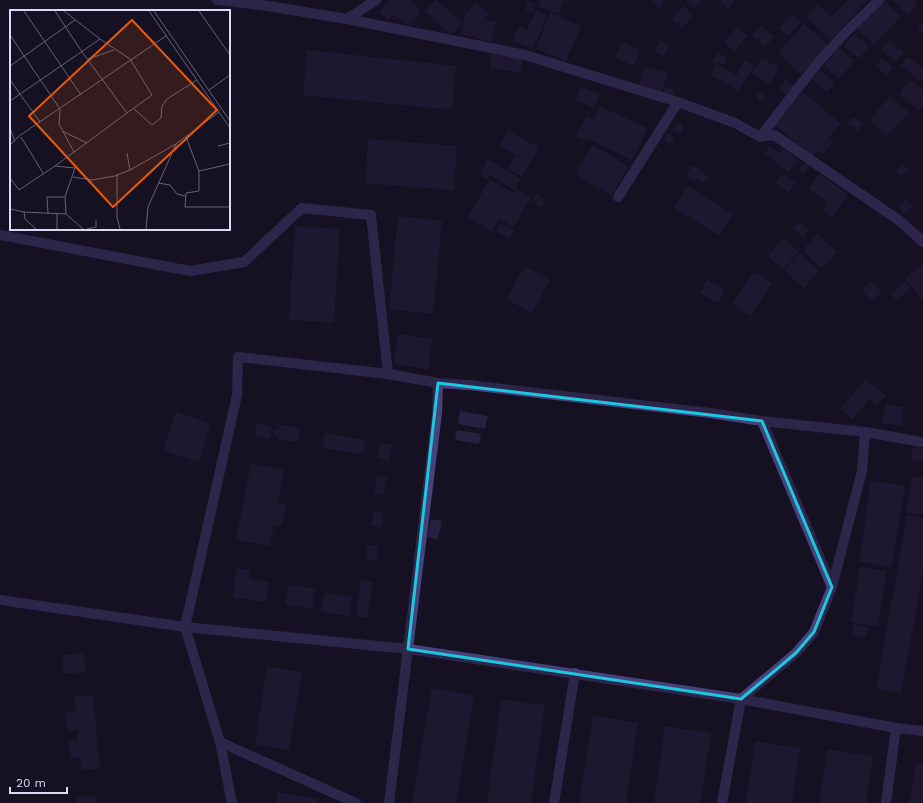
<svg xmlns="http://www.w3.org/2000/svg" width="923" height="803" viewBox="0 0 923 803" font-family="'Work Sans',sans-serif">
<rect width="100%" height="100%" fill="#151122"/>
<path fill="#272041" d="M389,0H409L421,11L408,26L393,14L388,20L379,12Z
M436,0L462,23L451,35L425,11Z
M540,0H564L558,14L538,6Z
M650,0H666L659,8Z
M687,0H702L694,8L686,1Z
M722,0H734L728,9L720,2Z
M848,0H868L830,40L806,17L818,5L831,17Z
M884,0L901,16L874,45L857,28Z
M893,0H915L914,1L918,5L907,15Z
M476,2L490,13L484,20L496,22L491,42L461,34L465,15Z
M528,2L535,4L533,12L525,10Z
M683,6L693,15L682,28L672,19Z
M536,10L547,15L533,49L513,41L519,26L527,30Z
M550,13L581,26L566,61L536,49Z
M793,14L801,22L788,36L779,28Z
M923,21V35L916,29Z
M804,24L828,45L801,74L778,53Z
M761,25L774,37L765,47L752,35Z
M737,27L748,35L735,51L724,43Z
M854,34L869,46L859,59L844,46Z
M889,40L904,53L895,62L881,49Z
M660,41L670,46L664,56L655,51Z
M622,42L640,50L634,66L615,58Z
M839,48L854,61L839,79L824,66Z
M307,50L456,66L452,110L303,95Z
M492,53L523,58L520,73L490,68Z
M718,53L727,58L723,65L717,62L716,64L713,62Z
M907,57L923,68V83L900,66Z
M762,58L779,68L769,84L752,73Z
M882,58L893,68L887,75L876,66Z
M745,60L754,65L739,91L711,75L717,64L737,75Z
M645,66L668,73L661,93L639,86Z
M820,70L835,83L827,92L812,79Z
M786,79L795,86L788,96L779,88Z
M910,80L923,90V105L919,110L899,94Z
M582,86L600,95L593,108L575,99Z
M665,87L675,90L673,97L664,94Z
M803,92L841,124L829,137L834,141L823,154L818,150L812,157L775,125Z
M756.5 97a4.5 4.5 0 1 1 9 0a4.5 4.5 0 1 1-9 0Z
M890,96L909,113L887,136L869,120Z
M600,106L647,128L632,160L586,138L585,141L576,137L586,116L593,120Z
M853,117L863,124L858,131L848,123Z
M673 128a5 5 0 1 1 10 0a5 5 0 1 1-10 0Z
M508,130L539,148L522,177L508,169L516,155L499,145Z
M664 139a5 5 0 1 1 10 0a5 5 0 1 1-10 0Z
M368,139L457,146L454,190L365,183Z
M593,145L629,167L611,196L575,174Z
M770,146L780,153L783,149L798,160L789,172L764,154Z
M487,159L521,179L515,190L490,175L487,179L480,175Z
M804,163L809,167L804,174L798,170Z
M903,164L909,170L902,177L896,171Z
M692,165L701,170L700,172L709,177L705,183L697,179L695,181L686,176Z
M782,174L795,182L789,192L776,184Z
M819,174L848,194L833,217L823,210L828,202L809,189Z
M490,179L514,193L492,231L468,217Z
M687,185L733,214L719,236L674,207Z
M517,189L531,197L514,227L499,219Z
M537,194L546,202L541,208L532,200Z
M906,199L913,206L905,214L898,207Z
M398,216L442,221L433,314L389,309Z
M800,221L809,229L803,237L793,228Z
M501,224L514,230L509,239L497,232Z
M295,226L340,229L334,323L289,320Z
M817,234L837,252L822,268L803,250Z
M784,238L799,252L783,270L768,256Z
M800,253L819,270L804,288L784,270Z
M923,264V301L905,278Z
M525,266L550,280L532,313L506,299Z
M754,271L772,283L750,316L732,304Z
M707,280L725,290L718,303L700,293Z
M871,281L882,291L873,301L862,291Z
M906,281L911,289L896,300L891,293Z
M398,334L432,339L428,369L394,364Z
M866,379L886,396L877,406L869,399L852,419L840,409Z
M885,404L904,407L901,426L882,423Z
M460,411L488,416L485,429L458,424Z
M176,412L211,424L199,462L163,450Z
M257,423L272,427L270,439L255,435Z
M280,425L300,428L298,442L278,439V435H273L274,429L279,430Z
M457,430L481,434L479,444L455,440Z
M325,433L365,440L363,454L323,448Z
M380,443L392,445L389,460L377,458Z
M913,446L923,448V462L911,460Z
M251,463L284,470L278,503L286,505L282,526L274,525L270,546L236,540Z
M377,476L387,478L384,495L374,493Z
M912,477L923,478V515L906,513Z
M871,480L905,486L892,567L859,562Z
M374,510L383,512L381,527L371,526Z
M907,515L923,518V573L901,693L876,689Z
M431,519L442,521L438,539L427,537Z
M367,545L378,546L377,561L366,560Z
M860,567L886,571L878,627L851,622Z
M237,568L250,570L249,579L269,582L266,602L233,597Z
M361,580L373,582L367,618L356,616Z
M288,584L315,589L312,609L285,605Z
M324,593L352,597L349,616L321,612Z
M854,624L868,627L866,638L852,635Z
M84,653L85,672L64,674L62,655Z
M267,666L302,672L289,750L255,744Z
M432,688L474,695L456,803H412Z
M93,695L100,769L81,770L80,757L70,758L69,741L78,740L77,730L68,731L66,713L76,712L74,697Z
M501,699L545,705L531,803H487Z
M593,715L638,723L626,803H579Z
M665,726L711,733L700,803H654Z
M755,741L800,748L792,803H746Z
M827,749L873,756L866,803H819Z
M916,762L923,763V803H910Z
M278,792L319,799L318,803H276Z
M95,796L96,803H76L75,797Z"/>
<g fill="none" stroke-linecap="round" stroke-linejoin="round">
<path stroke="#46427b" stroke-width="10" d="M217,0L268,6L347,19L525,55L678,102L735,123L760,137L774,135L900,221L923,242
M347,19L376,0
M760,137L816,65L846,32L879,0
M618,197L678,102
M0,235L190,271L244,262L302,208L371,215L388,374
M762,421L832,587
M0,600L185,627L408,649L741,699L896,728L923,731
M220,742L356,803
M232,803L220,742L185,627L237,395L238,357L388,374L438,383
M389,803L437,413L438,383L469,385L710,413L762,421L865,432L923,442
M554,803L575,673
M722,803L741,699L796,653L814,632L832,587L862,471L865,432
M886,803L896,728"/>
</g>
<path d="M0 0H923V803H0ZM438,383L762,421L832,587L814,632L796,653L741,699L408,649Z" fill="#151122" fill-opacity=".55" fill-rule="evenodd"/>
<path fill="none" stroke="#1dc7e0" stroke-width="3" stroke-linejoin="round" d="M438,383L762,421L832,587L814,632L796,653L741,699L408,649Z"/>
<g transform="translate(10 10)">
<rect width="220" height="220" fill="#151122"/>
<path fill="none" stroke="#656178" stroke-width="1" d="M14,1L71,85M54,1L90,29L120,49L142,85L117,103M139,1L220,118M144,1L220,111M189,1L220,45M0,25L50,99L49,114L64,142M78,49L104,40M0,56L65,10M0,70L30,112M199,80L220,65M0,91L90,29M124,99L142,115L151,108L152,96L157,89L187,70M0,118L5,132M52,121L77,133M11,127L33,163M176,127L189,161V181L176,183L175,197H220M0,135L9,126L156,26M208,136L220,133M117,143L120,160M45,156L117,103L72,42L45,1M189,161L220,154M107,164V207L110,219M63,167L82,170L105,166L120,160L166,134L209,102M0,168L9,180L45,156L65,158L55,187L56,204M148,173L160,175L167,184L175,186M0,199L14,202L15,209L26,219M14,202L56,204L73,219M38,204L37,187H55M47,204V219M77,219L86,217V210M136,219L138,197L166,134"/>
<path fill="#e8590c" fill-opacity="0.15" stroke="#e8590c" stroke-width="2" d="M122,10L207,100L103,197L19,106Z"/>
<rect width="220" height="220" fill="none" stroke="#ddd8fa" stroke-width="2"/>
</g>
<path d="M10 787v6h57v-6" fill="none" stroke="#ddd8fa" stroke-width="2"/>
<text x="16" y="787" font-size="12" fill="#ddd8fa" stroke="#151122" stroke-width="3" paint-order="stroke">20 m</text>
</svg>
